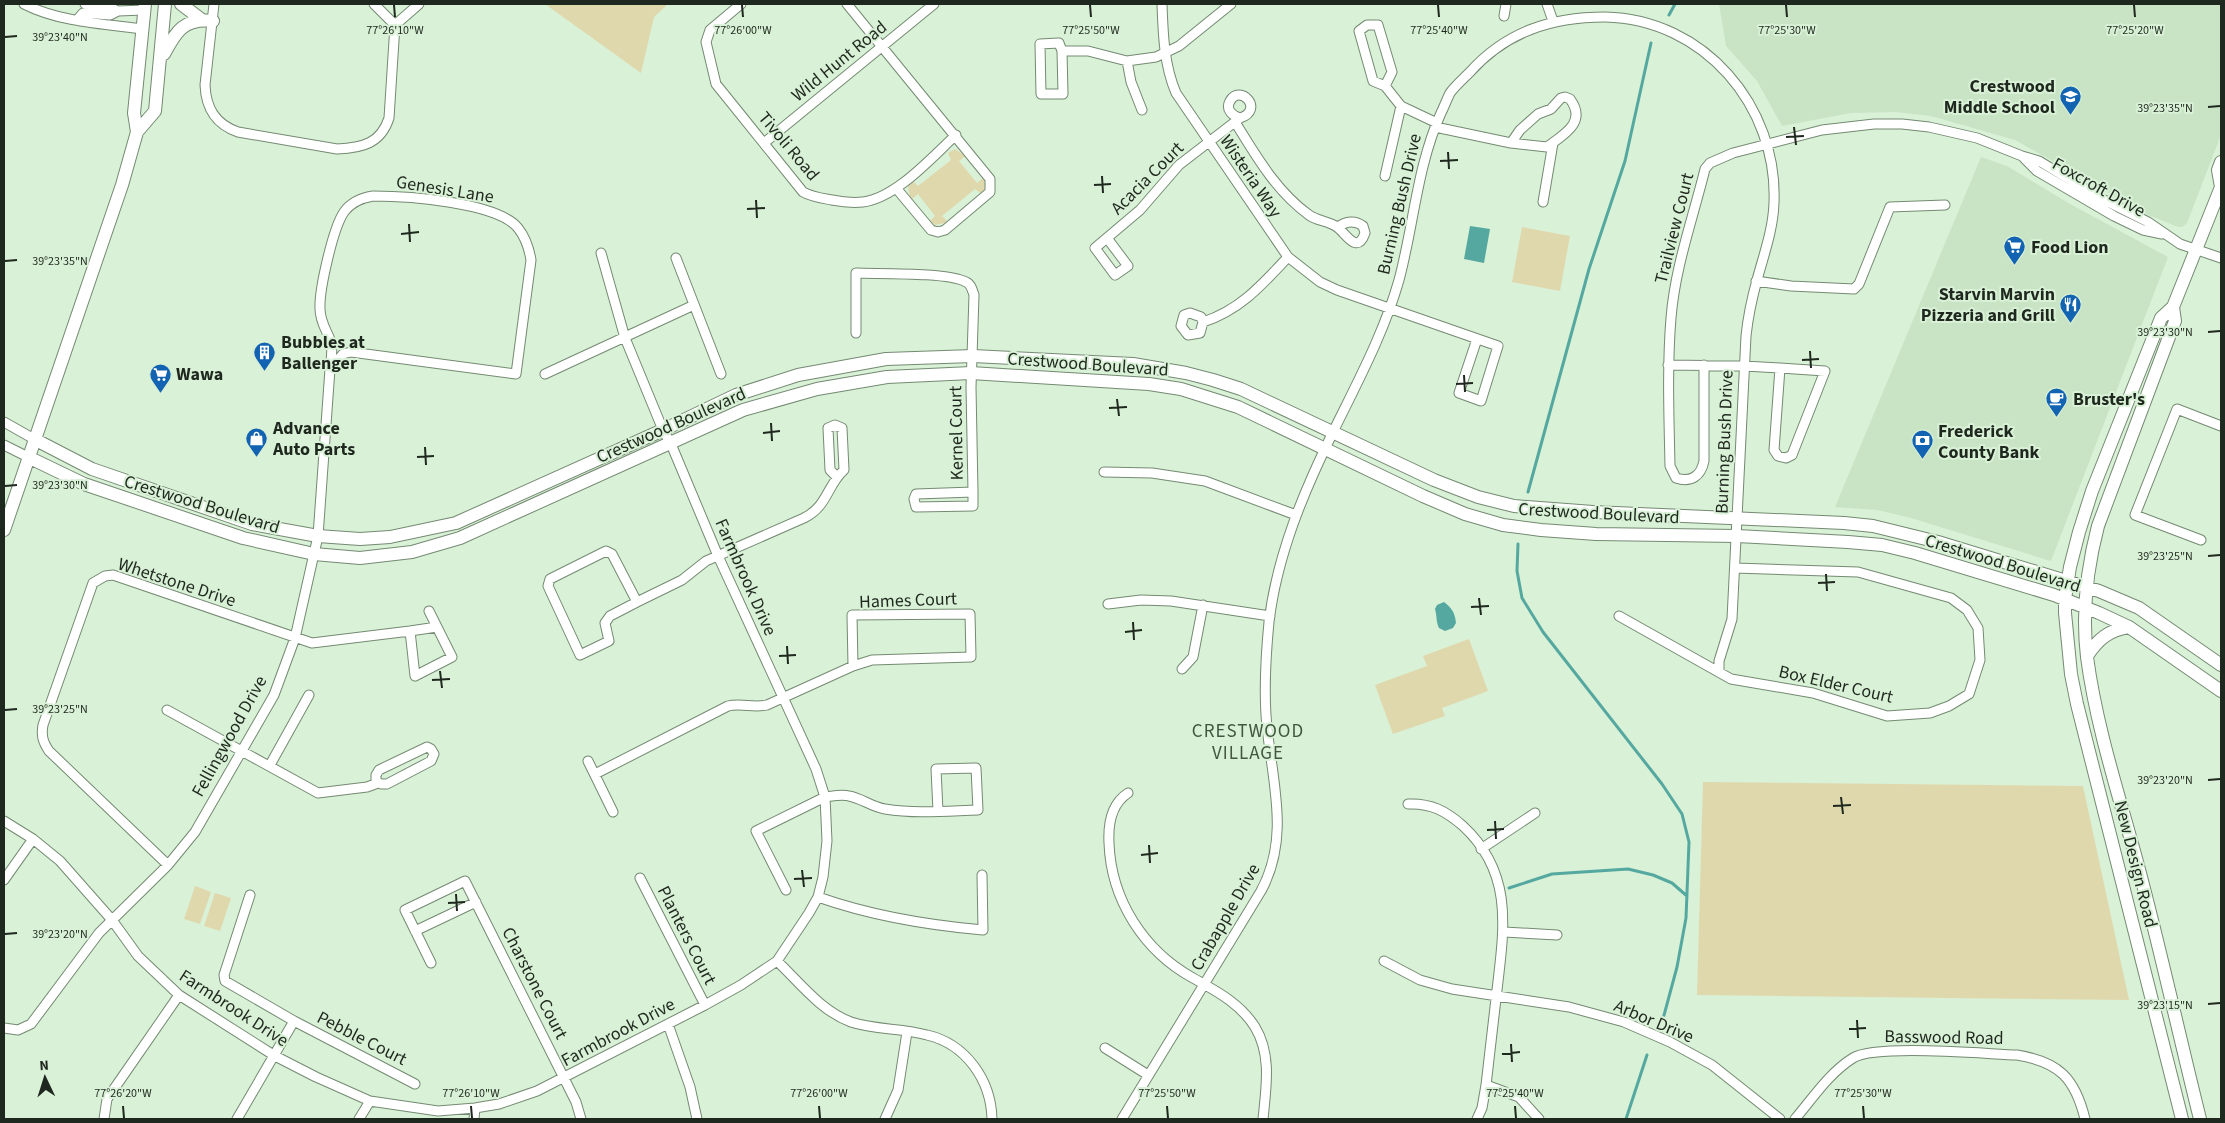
<svg xmlns="http://www.w3.org/2000/svg" width="2225" height="1123" viewBox="0 0 2225 1123" font-family="'Source Sans 3',sans-serif">
<rect width="100%" height="100%" fill="#d9f1d6"/>
<path fill="#c8e4c5" d="M1719,4H2221V135L2187,223L2182,227H2178L2144,213L2015,140L1931,116L1895,112L1851,113L1782,126L1757,81L1726,46Z
M1981,157L2007,166L2070,204L2168,257L2051,561L1911,518L1877,510L1835,507Z"/>
<path fill="#e0d8ad" d="M545,4H668L654,17L641,73Z
M955,149L965,156L959,161L977,183L983,178L986,186L982,194L975,189L942,216L947,221L945,223L935,225L930,221L935,216L918,194L912,199L910,197L908,186L914,182L918,186L951,160L948,153Z
M1522,227L1570,236L1560,291L1512,282Z
M1469,639L1488,691L1442,708L1445,716L1393,734L1375,685L1427,666L1423,656Z
M1703,782L2083,786L2129,1000L1697,995Z
M195,886L211,892L200,924L184,919Z
M215,893L231,898L220,931L204,926Z"/>
<path fill="#55a8a0" d="M1470,226L1490,229L1484,263L1464,259Z
M1444,602C1452,608 1455,613 1456,623L1453,628L1445,631L1439,628C1436,622 1437,616 1435,609L1437,605Z"/>
<g fill="none" stroke-linecap="round" stroke-linejoin="round">
<path stroke="#55a8a0" stroke-width="3" d="M1669,15L1675,4
M1528,492L1589,269L1625,161L1651,43
M1518,544L1517,571L1522,598L1543,632L1662,784L1682,814L1689,842L1686,918L1677,967L1663,1019
M1509,888L1552,874L1628,869L1653,875L1672,883L1687,896
M1626,1119L1647,1055"/>
<defs>
<path id="minor" d="M24,4C59,22 104,24 143,29
M85,4L107,6L118,11
M214,4L205,85C206,108 215,124 238,132L337,149C363,148 381,143 389,118L395,25L374,4
M741,4L710,30L706,42L716,84L803,192C812,197 821,198 832,200C842,202 853,203 863,202C896,198 932,157 956,135
M847,4L990,179V192L945,230L938,232L931,230L896,188
M1162,4C1163,34 1164,65 1176,93L1288,257L1320,282L1337,290L1498,346L1481,401L1459,393L1477,339
M1547,4L1553,21
M1504,16L1506,4
M77,20L83,13L110,15L118,11L144,10
M395,25L419,4
M1062,51L1059,43L1040,44L1041,94H1063L1062,51H1088L1127,61L1156,57L1179,46L1231,4
M1127,61L1131,82L1142,110
M1385,86L1392,72L1378,25H1367L1359,31L1373,81L1385,86L1401,106L1437,123
M1565,97L1570,99C1587,122 1565,134 1547,147L1511,143L1520,130L1538,114L1551,109L1561,98Z
M1235,122C1256,156 1276,191 1309,215C1317,221 1329,221 1337,227C1345,232 1357,256 1365,233L1363,226C1355,220 1346,221 1338,227
M1435,127L1511,143
M764,143L934,4
M2024,158L2037,171L2114,216L2143,230L2162,234
M1385,176L1401,106
M373,196C406,196 497,202 518,228C526,238 529,248 531,260L516,374L351,352L343,354L330,369C331,361 333,349 331,342C327,331 320,322 320,309C319,290 333,228 344,212C351,202 361,198 373,196Z
M1543,202L1553,143
M1107,238L1128,266L1115,275L1095,248L1140,210L1179,165L1240,118C1233,116 1225,110 1230,101C1240,83 1265,110 1240,118
M676,258L721,374
M1756,281L1791,286L1854,289L1859,284L1890,207L1945,205
M1203,322L1201,317L1190,313L1184,315L1181,326L1188,335L1200,333L1203,322C1240,310 1262,285 1288,257
M856,333V273C879,274 948,272 966,282C971,284 972,289 974,295L971,387L973,492V506L916,507L914,499L916,494L973,492
M1668,365L1744,366L1780,368L1774,450L1778,456L1786,458L1792,455L1825,371L1780,368
M1704,365V461C1701,476 1691,483 1676,478L1670,466C1669,417 1667,367 1671,318C1675,267 1693,218 1705,169L1710,163L1733,153L1822,130L1874,124H1902L1929,127L1977,138L2022,156L2039,161L2100,198L2148,222L2180,244L2221,258
M545,374L694,305
M4,422L34,439
M4,445L28,457
M1104,472L1152,473L1205,481L1296,515
M2201,540L2135,515L2177,409L2221,426
M606,551L612,554L637,602L610,616L605,623L609,641L580,655L548,586L550,579Z
M637,602L682,580L706,561L804,518C828,506 827,485 844,470L842,428L835,425L828,428L830,470L836,476
M1108,604L1141,600L1171,601L1270,616
M429,611L437,627
M1619,616L1731,679L1813,693L1887,716L1930,713L1949,706L1969,694L1980,660L1978,628L1967,610L1951,598L1858,572L1735,568
M437,627L452,657L415,676L410,631Z
M1182,669L1193,657L1203,605
M167,710L318,793L367,787L378,783
M427,747L431,749L434,754L431,761L387,784H381L376,781V775L379,770Z
M588,761L613,812
M270,765L309,695
M595,774L728,706C741,703 754,708 767,705L853,666L872,660L971,657L970,614L852,615L853,666
M1128,793C1111,804 1108,824 1109,843C1111,900 1144,951 1193,978C1216,991 1240,1003 1255,1027C1272,1055 1266,1088 1263,1119
M1408,804C1431,803 1446,811 1463,826C1514,873 1504,929 1497,990C1493,1022 1490,1053 1486,1085L1482,1108L1477,1119
M4,821L33,839L60,861L112,920L138,956L179,995L275,1056L316,1077L370,1101L438,1111L475,1108L499,1104L537,1091L705,1005L741,985L777,961L809,913L818,897L823,877L827,841L825,797L816,769L718,556L671,444L663,430L625,338L601,253
M1481,849L1535,813
M168,865L49,751C43,742 41,736 43,725L93,583L105,576L113,575L312,643L410,631
M640,878L705,1005
M4,880L33,839
M786,890L756,831L825,797C833,796 842,794 849,796C861,798 872,807 885,809C916,814 947,811 978,810L976,768L936,769L938,811
M250,895L224,975L225,981L294,1021L415,1084
M818,897C872,916 926,925 983,930L982,875
M415,931L476,902
M1504,932L1557,935
M777,961C800,983 821,1011 851,1022C875,1030 902,1028 927,1035C966,1044 991,1080 992,1119
M1384,961L1420,980L1452,989L1569,1007L1624,1022L1670,1042L1712,1065L1780,1119
M431,963L405,910L465,881L576,1102L581,1119
M668,1024L690,1087L697,1119
M4,1028L18,1030L31,1024L99,933L168,865L195,832L274,695L295,638L318,536L330,369
M1105,1048L1148,1075
M1486,1085L1519,1097L1539,1119
M104,1119L107,1099L179,995
M237,1119L294,1021
M359,1119L370,1101
M474,1119L475,1108
M885,1119L898,1090L907,1032
M1122,1119L1261,891C1292,834 1270,776 1266,715C1264,684 1266,653 1269,622C1277,555 1304,491 1333,432C1357,383 1384,333 1399,280C1414,224 1417,166 1441,113C1444,107 1447,99 1450,93C1455,86 1463,79 1470,72C1506,32 1551,17 1605,17C1704,19 1778,106 1774,203C1773,230 1764,254 1757,280C1752,298 1748,317 1746,336L1732,619L1719,661V672
M1795,1119C1813,1098 1829,1073 1853,1058C1876,1044 1985,1054 2017,1055C2059,1062 2075,1078 2085,1119"/>
<path id="secondary" d="M181,4L202,20
M164,54C176,31 184,18 213,21
M137,132L155,111L165,4
M2221,187L2218,170L2221,162
M2173,307L2175,321L2098,526C2087,568 2082,614 2087,657C2097,732 2122,804 2141,877C2162,957 2180,1039 2200,1119
M34,439L92,469L252,524L318,536L360,539L390,537L456,523L663,430L736,395L798,375L886,359L973,356L1133,364L1186,373L1213,380L1241,389L1434,480L1478,497L1514,506L1593,512L1844,523L1873,526L1938,542L2099,591L2139,608L2221,665
M28,457L84,484L243,538L314,554L360,558L412,552L460,538L743,410L817,389L887,377L971,373L1149,384L1181,389L1238,407L1423,496L1465,514L1503,525L1541,530L1596,534L1737,536L1848,542L1882,545L1915,553L2054,595L2099,613L2129,627L2221,691
M4,530L122,185L137,132L134,113L145,4
M2087,656C2098,639 2109,630 2129,627
M2182,1119L2077,704L2071,674L2065,613V599L2070,567L2079,532L2092,491L2161,318L2173,307L2221,187"/>
</defs>
<use href="#minor" stroke="#748a72" stroke-width="11"/>
<use href="#secondary" stroke="#748a72" stroke-width="14"/>
<use href="#minor" stroke="#fff" stroke-width="9"/>
<use href="#secondary" stroke="#fff" stroke-width="12"/>
</g>
<path fill="none" stroke="#1f281e" stroke-width="2" d="M394,5L395,17M742,5L743,17M1090,5L1091,17M1438,5L1439,17M1786,5L1787,17M2134,5L2135,17M5,37L17,36M2208,107L2220,106M1794,127L1796,145M1786,137L1804,136M1448,152L1449,169M1440,161L1458,160M1102,176L1103,193M1094,185L1111,184M756,200L757,218M747,209L765,208M409,224L410,242M401,234L419,232M5,261L17,260M2208,332L2220,331M1810,351L1811,368M1802,360L1819,359M1464,375L1465,392M1456,384L1473,383M1117,399L1119,416M1109,408L1127,407M771,423L772,441M763,433L780,431M425,447L426,465M417,457L434,456M5,486L17,485M2208,556L2220,555M1826,574L1827,591M1818,583L1835,582M1479,598L1481,615M1471,607L1489,606M1133,622L1134,640M1125,632L1142,630M787,646L788,664M779,656L796,655M440,671L442,688M432,680L450,679M5,710L17,709M2208,780L2220,779M1841,797L1843,814M1833,806L1851,805M1495,821L1496,839M1487,830L1504,829M1149,845L1150,863M1141,855L1158,853M802,870L804,887M794,879L812,878M456,894L457,911M448,903L465,902M5,934L17,933M2208,1004L2220,1003M1857,1020L1858,1038M1849,1029L1866,1028M1511,1044L1512,1062M1502,1054L1520,1052M123,1106L124,1118M471,1106L472,1118M819,1106L820,1118M1167,1106L1168,1118M1515,1106L1516,1118M1863,1106L1864,1118"/>
<defs>
<symbol id="school-pin" viewBox="-11 -11 22 30"><path d="M0 17L-7.5 6A9.5 9.5 0 1 1 7.5 6Z" fill="#1263b1" stroke="#d9f1d6"/><path d="M0-5L7-2L0 1L-7-2ZM-4 1L0 2.5L4 1V4Q0 6-4 4Z" fill="#fff"/></symbol>
<symbol id="supermarket-pin" viewBox="-11 -11 22 30"><path d="M0 17L-7.5 6A9.5 9.5 0 1 1 7.5 6Z" fill="#1263b1" stroke="#d9f1d6"/><path d="M-6-5.5h2.5l.6 2H6L4.5 2H-2.5L-4.4-4H-6ZM-1.5 3.2a1.3 1.3 0 1 0 .1 0ZM3 3.2a1.3 1.3 0 1 0 .1 0Z" fill="#fff"/></symbol>
<symbol id="restaurant-pin" viewBox="-11 -11 22 30"><path d="M0 17L-7.5 6A9.5 9.5 0 1 1 7.5 6Z" fill="#1263b1" stroke="#d9f1d6"/><path d="M-5-6h1v4h1v-4h1v4h1v-4h1v5L-1.5 .5V6h-2V.5L-5-1ZM5-6V6H3V1.5H1.5Q1.5-4 5-6Z" fill="#fff"/></symbol>
<symbol id="building-pin" viewBox="-11 -11 22 30"><path d="M0 17L-7.5 6A9.5 9.5 0 1 1 7.5 6Z" fill="#1263b1" stroke="#d9f1d6"/><path d="M-4-6H4V6H1V3H-1V6H-4ZM-2.5-4.3h1.7v1.8h-1.7ZM.8-4.3h1.7v1.8H.8ZM-2.5-1h1.7V.8h-1.7ZM.8-1h1.7V.8H.8Z" fill="#fff"/></symbol>
<symbol id="cafe-pin" viewBox="-11 -11 22 30"><path d="M0 17L-7.5 6A9.5 9.5 0 1 1 7.5 6Z" fill="#1263b1" stroke="#d9f1d6"/><path d="M-5.5-4.5H6V0H3Q3 3.5 0 3.5H-2.5Q-5.5 3.5-5.5 0ZM3-3.2v2h1.7v-2ZM-6 4.5H4V6H-6Z" fill="#fff"/></symbol>
<symbol id="shop-pin" viewBox="-11 -11 22 30"><path d="M0 17L-7.5 6A9.5 9.5 0 1 1 7.5 6Z" fill="#1263b1" stroke="#d9f1d6"/><path d="M-5-2.5h2.3a2.7 3.5 0 0 1 5.4 0H5L5.5 6h-11ZM-1.5-2.5h3a1.5 2.3 0 0 0-3 0Z" fill="#fff"/></symbol>
<symbol id="bank-pin" viewBox="-11 -11 22 30"><path d="M0 17L-7.5 6A9.5 9.5 0 1 1 7.5 6Z" fill="#1263b1" stroke="#d9f1d6"/><path d="M-6-4H6V4H-6ZM0-2.3a2.3 2.3 0 1 0 0 4.6a2.3 2.3 0 1 0 0-4.6Z" fill="#fff"/></symbol>
</defs>
<g fill-rule="evenodd">
<use href="#school-pin" x="2058" y="84" width="25" height="34"/>
<use href="#supermarket-pin" x="2002" y="234" width="25" height="34"/>
<use href="#restaurant-pin" x="2058" y="292" width="25" height="34"/>
<use href="#building-pin" x="252" y="340" width="25" height="34"/>
<use href="#supermarket-pin" x="148" y="362" width="25" height="34"/>
<use href="#cafe-pin" x="2044" y="386" width="25" height="34"/>
<use href="#shop-pin" x="244" y="426" width="25" height="34"/>
<use href="#bank-pin" x="1910" y="428" width="25" height="34"/>
</g>
<g text-anchor="middle" stroke-width="4" stroke-linejoin="round" paint-order="stroke">
<g font-size="18" fill="#1f281e" stroke="#d9f1d6">
<text transform="translate(839 61) rotate(-39)" y="6">Wild Hunt Road</text>
<text transform="translate(789 146) rotate(50)" y="6">Tivoli Road</text>
<text transform="translate(1251 176) rotate(56)" y="6">Wisteria Way</text>
<text transform="translate(1147 178) rotate(-45)" y="6">Acacia Court</text>
<text transform="translate(2099 187) rotate(29)" y="6">Foxcroft Drive</text>
<text transform="translate(445 189) rotate(9)" y="6">Genesis Lane</text>
<text transform="translate(1399 204) rotate(-77)" y="6">Burning Bush Drive</text>
<text transform="translate(1674 228) rotate(-76)" y="6">Trailview Court</text>
<text transform="translate(1088 364) rotate(4)" y="6">Crestwood Boulevard</text>
<text transform="translate(671 425) rotate(-24)" y="6">Crestwood Boulevard</text>
<text transform="translate(956 433) rotate(-91)" y="6">Kernel Court</text>
<text transform="translate(1724 442) rotate(-88)" y="6">Burning Bush Drive</text>
<text transform="translate(202 504) rotate(17)" y="6">Crestwood Boulevard</text>
<text transform="translate(1599 513) rotate(3)" y="6">Crestwood Boulevard</text>
<text transform="translate(2003 563) rotate(17)" y="6">Crestwood Boulevard</text>
<text transform="translate(746 577) rotate(66)" y="6">Farmbrook Drive</text>
<text transform="translate(177 582) rotate(18)" y="6">Whetstone Drive</text>
<text transform="translate(908 600) rotate(-2)" y="6">Hames Court</text>
<text transform="translate(1836 684) rotate(13)" y="6">Box Elder Court</text>
<text transform="translate(229 736) rotate(-61)" y="6">Fellingwood Drive</text>
<text transform="translate(2136 864) rotate(76)" y="6">New Design Road</text>
<text transform="translate(1225 917) rotate(-60)" y="6">Crabapple Drive</text>
<text transform="translate(687 935) rotate(63)" y="6">Planters Court</text>
<text transform="translate(535 983) rotate(63)" y="6">Charstone Court</text>
<text transform="translate(234 1008) rotate(33)" y="6">Farmbrook Drive</text>
<text transform="translate(1654 1021) rotate(23)" y="6">Arbor Drive</text>
<text transform="translate(618 1032) rotate(-28)" y="6">Farmbrook Drive</text>
<text transform="translate(1944 1037) rotate(1)" y="6">Basswood Road</text>
<text transform="translate(362 1038) rotate(27)" y="6">Pebble Court</text>
</g>
<g font-size="18" font-weight="bold" fill="#1f281e" stroke="#d9f1d6" text-anchor="start">
<text x="2055" y="92" text-anchor="end">Crestwood<tspan x="2055" dy="21">Middle School</tspan></text>
<text x="2031" y="253">Food Lion</text>
<text x="2055" y="300" text-anchor="end">Starvin Marvin<tspan x="2055" dy="21">Pizzeria and Grill</tspan></text>
<text x="281" y="348">Bubbles at<tspan x="281" dy="21">Ballenger</tspan></text>
<text x="176" y="380">Wawa</text>
<text x="2073" y="405">Bruster's</text>
<text x="273" y="434">Advance<tspan x="273" dy="21">Auto Parts</tspan></text>
<text x="1938" y="437">Frederick<tspan x="1938" dy="21">County Bank</tspan></text>
</g>
<g font-size="19" letter-spacing="1" fill="#425640" stroke="#d9f1d6">
<text x="1248" y="737">CRESTWOOD<tspan x="1248" dy="22">VILLAGE</tspan></text>
</g>
</g>
<g font-size="12" text-anchor="middle" fill="#1f281e" stroke="#d9f1d6" stroke-width="4" stroke-linejoin="round" paint-order="stroke">
<text x="395" y="34">77°26'10"W</text>
<text x="743" y="34">77°26'00"W</text>
<text x="1091" y="34">77°25'50"W</text>
<text x="1439" y="34">77°25'40"W</text>
<text x="1787" y="34">77°25'30"W</text>
<text x="2135" y="34">77°25'20"W</text>
<text x="60" y="41">39°23'40"N</text>
<text x="2165" y="112">39°23'35"N</text>
<text x="60" y="265">39°23'35"N</text>
<text x="2165" y="336">39°23'30"N</text>
<text x="60" y="489">39°23'30"N</text>
<text x="2165" y="560">39°23'25"N</text>
<text x="60" y="713">39°23'25"N</text>
<text x="2165" y="784">39°23'20"N</text>
<text x="60" y="938">39°23'20"N</text>
<text x="2165" y="1009">39°23'15"N</text>
<text x="123" y="1097">77°26'20"W</text>
<text x="471" y="1097">77°26'10"W</text>
<text x="819" y="1097">77°26'00"W</text>
<text x="1167" y="1097">77°25'50"W</text>
<text x="1515" y="1097">77°25'40"W</text>
<text x="1863" y="1097">77°25'30"W</text>
</g>
<rect width="2225" height="1123" fill="none" stroke="#1f281e" stroke-width="10"/>
<g transform="translate(45 1078) rotate(356)" stroke="#d9f1d6" stroke-width="4" paint-order="stroke">
<path d="M0-4L9 19L0 12L-9 19Z" fill="#1f281e"/>
<text y="-8" font-size="14" font-weight="bold" text-anchor="middle" fill="#1f281e">N</text>
</g>
</svg>
